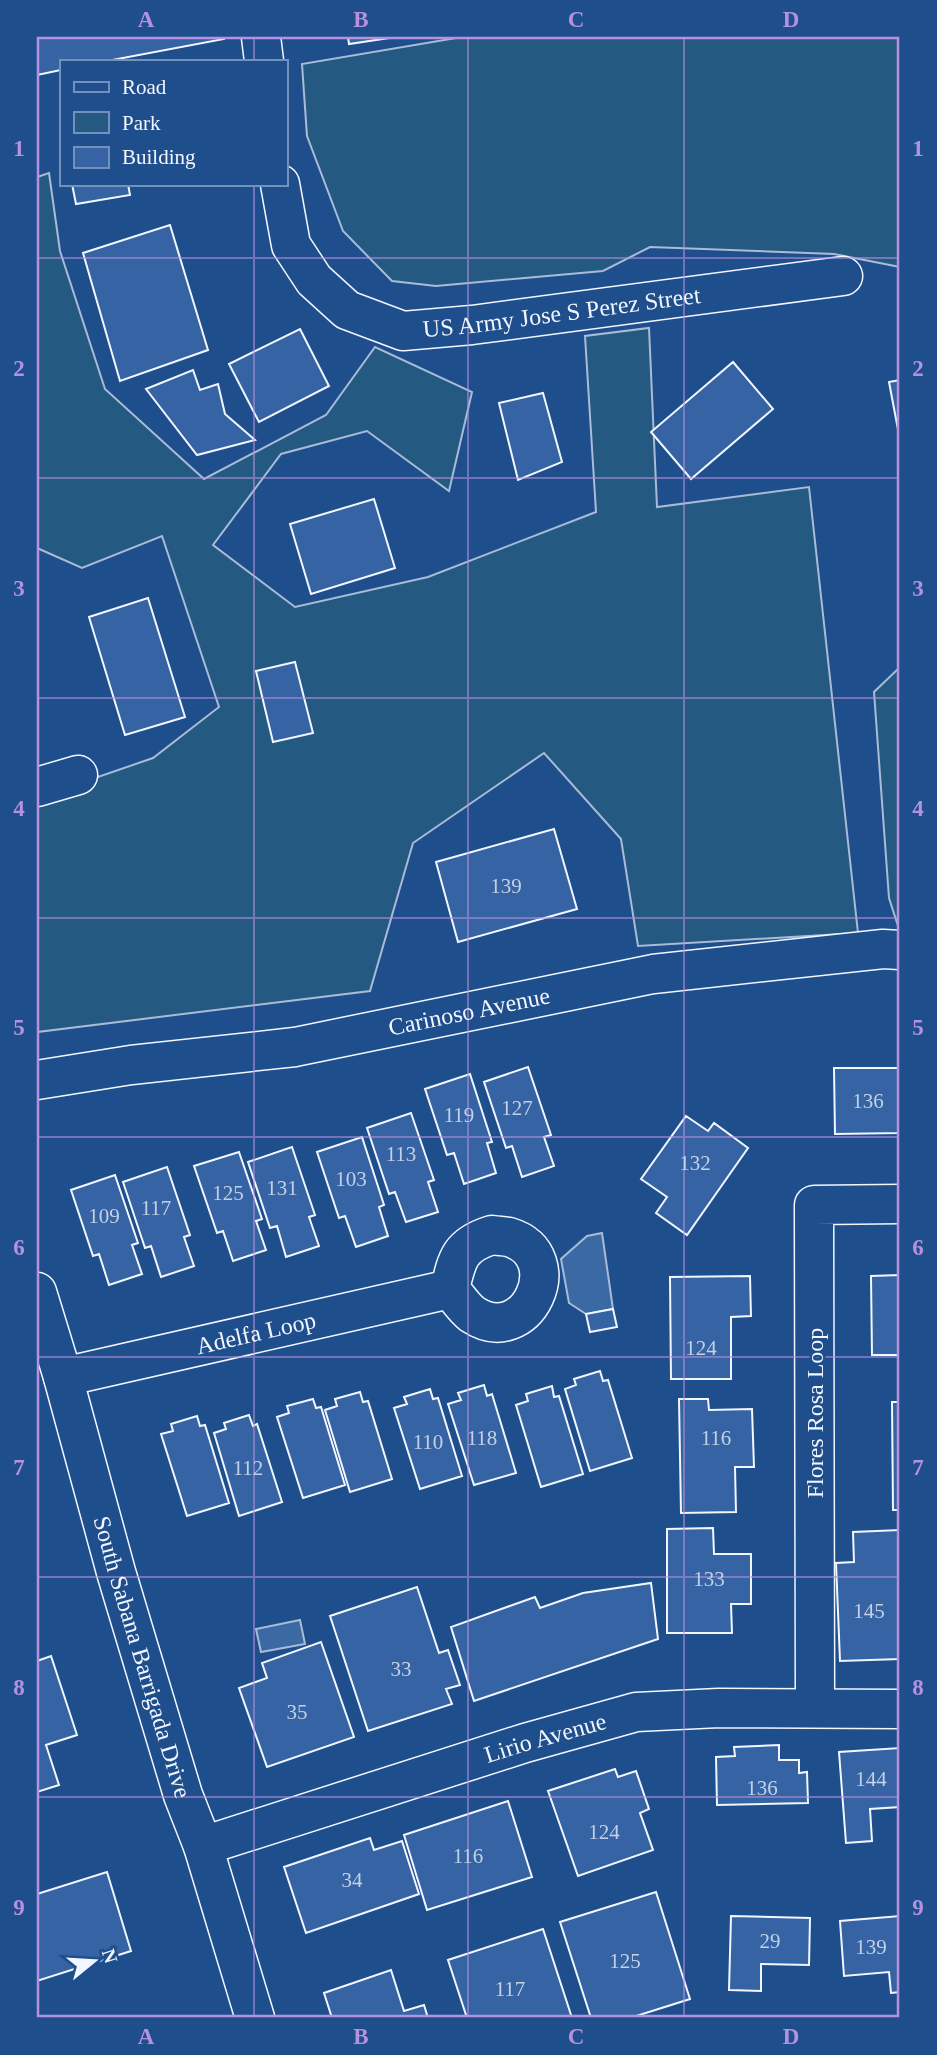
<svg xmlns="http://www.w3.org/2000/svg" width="937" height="2055" viewBox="0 0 937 2055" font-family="Georgia,serif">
<rect width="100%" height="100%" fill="#1f4e8c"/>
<path fill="#245a82" stroke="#a8bbd7" stroke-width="2" d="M462,37H900V267L834,254L650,247L603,271L436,286L392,281L343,231L307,136L302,64Z
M49,173L60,251L105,389L204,479L326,415L375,347L472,392L449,491L367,431L281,454L213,545L295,607L428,577L596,512L585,336L649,328L657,507L809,487L858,933L638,946L621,839L544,753L413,843L370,991L37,1032V798L153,758L219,707L162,536L82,568L37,548V177Z
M900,667V932L889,898L874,692Z"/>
<path fill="#3b69a3" stroke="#a8bbd7" stroke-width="2" d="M602,1233L613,1309L586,1314L569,1303L561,1259L587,1236Z
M300,1620L305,1644L261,1652L256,1629Z"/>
<path fill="#3563a3" stroke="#f2f6ff" stroke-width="2" d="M37,37H224V39L107,61H61V70L37,75Z
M348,37H396L349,44Z
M72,184H128L130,195L76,204Z
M170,225L208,350L120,381L83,253Z
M300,329L329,386L259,422L229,364Z
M733,362L773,409L691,479L651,432Z
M193,370L200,390L218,384L225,414L255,440L197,455L146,389Z
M900,380V440L889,382Z
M543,393L562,462L518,480L499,403Z
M374,499L395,568L311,594L290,524Z
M148,598L185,717L125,735L89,617Z
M295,662L313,733L273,742L256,671Z
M554,829L577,909L458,942L436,862Z
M528,1067L551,1135L544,1137L554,1166L522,1177L512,1146L506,1148L484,1082Z
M834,1068H900V1133L835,1134Z
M470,1074L492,1142L487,1143L496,1173L464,1184L454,1153L447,1155L425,1089Z
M411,1113L434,1180L428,1182L438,1212L406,1222L395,1192L389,1194L367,1128Z
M686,1116L708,1131L714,1123L748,1148L687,1235L656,1213L667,1197L641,1179Z
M362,1137L384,1205L379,1207L388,1236L356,1247L345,1216L339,1218L317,1152Z
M292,1147L315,1215L309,1217L319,1246L286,1257L277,1226L270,1228L248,1162Z
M239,1152L262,1219L256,1221L266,1250L233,1261L223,1231L217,1233L194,1166Z
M167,1167L190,1235L184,1237L194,1266L161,1277L151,1246L145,1248L123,1182Z
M115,1175L138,1243L132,1245L142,1274L109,1285L99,1254L93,1256L71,1190Z
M900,1275V1355H872L871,1276Z
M750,1276L751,1316L731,1317V1379H671L670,1277Z
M613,1309L617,1327L590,1332L586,1314Z
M600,1371L603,1381L608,1380L632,1458L590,1471L565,1389L576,1385L574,1379Z
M484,1385L487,1396L492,1394L516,1473L474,1485L448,1404L461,1400L458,1393Z
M552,1386L554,1397L559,1396L583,1474L541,1487L516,1405L528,1401L526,1394Z
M430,1389L433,1399L438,1398L462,1476L420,1489L394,1408L407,1404L404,1397Z
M360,1392L363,1402L368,1401L392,1479L350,1492L325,1410L337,1406L335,1399Z
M313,1399L316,1408L321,1407L345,1485L303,1498L277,1417L289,1413L287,1406Z
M679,1399H708L709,1410L752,1409L754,1467H735L736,1512L681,1513Z
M892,1402H900V1510H893Z
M249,1415L253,1426L257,1424L282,1502L239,1516L214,1433L226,1429L224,1423Z
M197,1416L200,1426L205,1425L229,1503L187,1516L161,1434L173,1431L171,1424Z
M713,1528L714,1554H751V1604H731L732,1633H667V1529Z
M900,1530V1659L840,1661L836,1563L854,1562L853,1532Z
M651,1583L658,1639L474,1701L451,1627L535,1597L540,1608L583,1593Z
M417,1587L439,1653L448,1650L460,1685L446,1689L452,1704L368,1731L330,1616Z
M321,1642L354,1737L267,1767L239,1688L267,1678L262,1663Z
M51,1656L77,1735L46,1745L59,1785L37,1792V1661Z
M779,1745V1760H799V1773L807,1772L808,1803L717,1805L716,1757L735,1756L734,1747Z
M900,1748V1807L870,1809L872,1841L846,1843L839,1752Z
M615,1769L618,1777L636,1771L649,1809L640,1813L653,1850L578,1876L548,1791Z
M508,1801L532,1877L427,1910L404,1835Z
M370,1838L374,1850L402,1841L419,1894L306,1933L284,1867Z
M107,1872L131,1951L37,1981V1894Z
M656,1892L690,1999L630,2018H591L560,1922Z
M731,1916L810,1918L809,1965L761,1964V1991L729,1990Z
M900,1916V1992L891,1993L889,1972L844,1976L840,1921Z
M543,1929L572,2018H467L448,1960Z
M391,1970L404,2011L424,2005L428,2018H332L324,1993Z"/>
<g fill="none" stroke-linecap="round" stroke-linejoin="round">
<defs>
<g id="minor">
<path d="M261,37L264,61"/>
<path id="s1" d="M280,184L291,245L314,280L347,310L403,331L472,325L843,276"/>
<path d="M37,787L78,775"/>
<path id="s2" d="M37,1080L131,1065L295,1047L653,974L883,949L900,950"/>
<path d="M492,1235C497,1236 504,1236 509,1237C571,1256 527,1351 472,1314C464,1308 457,1297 450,1289C457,1258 460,1245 492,1235Z"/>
<path id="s3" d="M63,1377L450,1289"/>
<path d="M815,1707L814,1205L900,1204"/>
<path id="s4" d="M203,1846L525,1743L636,1712L719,1708L900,1709"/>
</g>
<g id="major">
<path id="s5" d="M37,1292L63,1377L116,1572L183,1795L203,1846L255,2018"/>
</g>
</defs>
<use href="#minor" stroke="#f2f6ff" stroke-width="41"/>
<use href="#major" stroke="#f2f6ff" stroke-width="41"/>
<use href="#minor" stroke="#1f4e8c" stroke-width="38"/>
<use href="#major" stroke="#1f4e8c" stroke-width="38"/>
</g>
<path fill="none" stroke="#b691df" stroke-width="2" stroke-opacity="0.55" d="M254,37V61M468,37V2018M684,37V2018M254,184V2018M37,258H900M37,478H900M37,698H900M37,918H900M37,1137H900M37,1357H900M37,1577H900M37,1797H900"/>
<g text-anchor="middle" stroke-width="5" stroke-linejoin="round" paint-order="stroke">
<g font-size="21" fill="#c3d1e8">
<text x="506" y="893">139</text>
<text x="868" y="1108">136</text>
<text x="517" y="1115">127</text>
<text x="459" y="1122">119</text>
<text x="401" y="1161">113</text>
<text x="695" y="1170">132</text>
<text x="351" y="1186">103</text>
<text x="282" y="1195">131</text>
<text x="228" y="1200">125</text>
<text x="156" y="1215">117</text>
<text x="104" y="1223">109</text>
<text x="701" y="1355">124</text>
<text x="482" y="1445">118</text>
<text x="716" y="1445">116</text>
<text x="428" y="1449">110</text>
<text x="248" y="1475">112</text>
<text x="709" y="1586">133</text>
<text x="869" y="1618">145</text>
<text x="401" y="1676">33</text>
<text x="297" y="1719">35</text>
<text x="871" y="1786">144</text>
<text x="762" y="1795">136</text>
<text x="604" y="1839">124</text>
<text x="468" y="1863">116</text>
<text x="352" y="1887">34</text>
<text x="770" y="1948">29</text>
<text x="871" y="1954">139</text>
<text x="625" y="1968">125</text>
<text x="510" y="1996">117</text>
</g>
<g font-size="24" fill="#f2f6ff" stroke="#1f4e8c">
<text dy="8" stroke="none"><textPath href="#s1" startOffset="368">US Army Jose S Perez Street</textPath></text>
<text dy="8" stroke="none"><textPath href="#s2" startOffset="438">Carinoso Avenue</textPath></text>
<text dy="8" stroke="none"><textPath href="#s3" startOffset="198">Adelfa Loop</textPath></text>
<text transform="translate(815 1413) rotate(-90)" y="8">Flores Rosa Loop</text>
<text dy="8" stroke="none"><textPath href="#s5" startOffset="380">South Sabana Barrigada Drive</textPath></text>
<text dy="8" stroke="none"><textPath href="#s4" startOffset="359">Lirio Avenue</textPath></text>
</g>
</g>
<rect width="937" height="2055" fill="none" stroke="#1f4e8c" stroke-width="77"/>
<rect x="60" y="60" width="228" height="126" fill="#1f4e8c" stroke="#7391ba" stroke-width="2"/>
<rect x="74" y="82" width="35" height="10" fill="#1f4e8c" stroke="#7391ba" stroke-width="2"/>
<text x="122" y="94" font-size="21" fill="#f2f6ff">Road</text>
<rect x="74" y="112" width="35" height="21" fill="#245a82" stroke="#7391ba" stroke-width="2"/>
<text x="122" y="130" font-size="21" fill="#f2f6ff">Park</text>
<rect x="74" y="147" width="35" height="21" fill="#3563a3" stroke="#7391ba" stroke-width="2"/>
<text x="122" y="164" font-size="21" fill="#f2f6ff">Building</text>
<g transform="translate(94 1961) rotate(72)" stroke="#1f4e8c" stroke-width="5" paint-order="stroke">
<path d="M0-5L12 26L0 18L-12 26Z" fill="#f2f6ff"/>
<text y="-10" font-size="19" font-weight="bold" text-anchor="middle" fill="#f2f6ff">N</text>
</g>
<rect x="38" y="38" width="860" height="1978" fill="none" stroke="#b691df" stroke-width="2.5"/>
<g font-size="23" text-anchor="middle" font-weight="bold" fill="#b691df">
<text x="146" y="27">A</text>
<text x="361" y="27">B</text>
<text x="576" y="27">C</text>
<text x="791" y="27">D</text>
<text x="19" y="156">1</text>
<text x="918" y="156">1</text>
<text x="19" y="376">2</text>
<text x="918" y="376">2</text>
<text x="19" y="596">3</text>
<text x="918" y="596">3</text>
<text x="19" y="816">4</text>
<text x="918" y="816">4</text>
<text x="19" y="1035">5</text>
<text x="918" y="1035">5</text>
<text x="19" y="1255">6</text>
<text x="918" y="1255">6</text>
<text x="19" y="1475">7</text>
<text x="918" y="1475">7</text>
<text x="19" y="1695">8</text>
<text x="918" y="1695">8</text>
<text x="19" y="1915">9</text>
<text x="918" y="1915">9</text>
<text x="146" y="2044">A</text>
<text x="361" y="2044">B</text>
<text x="576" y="2044">C</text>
<text x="791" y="2044">D</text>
</g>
</svg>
